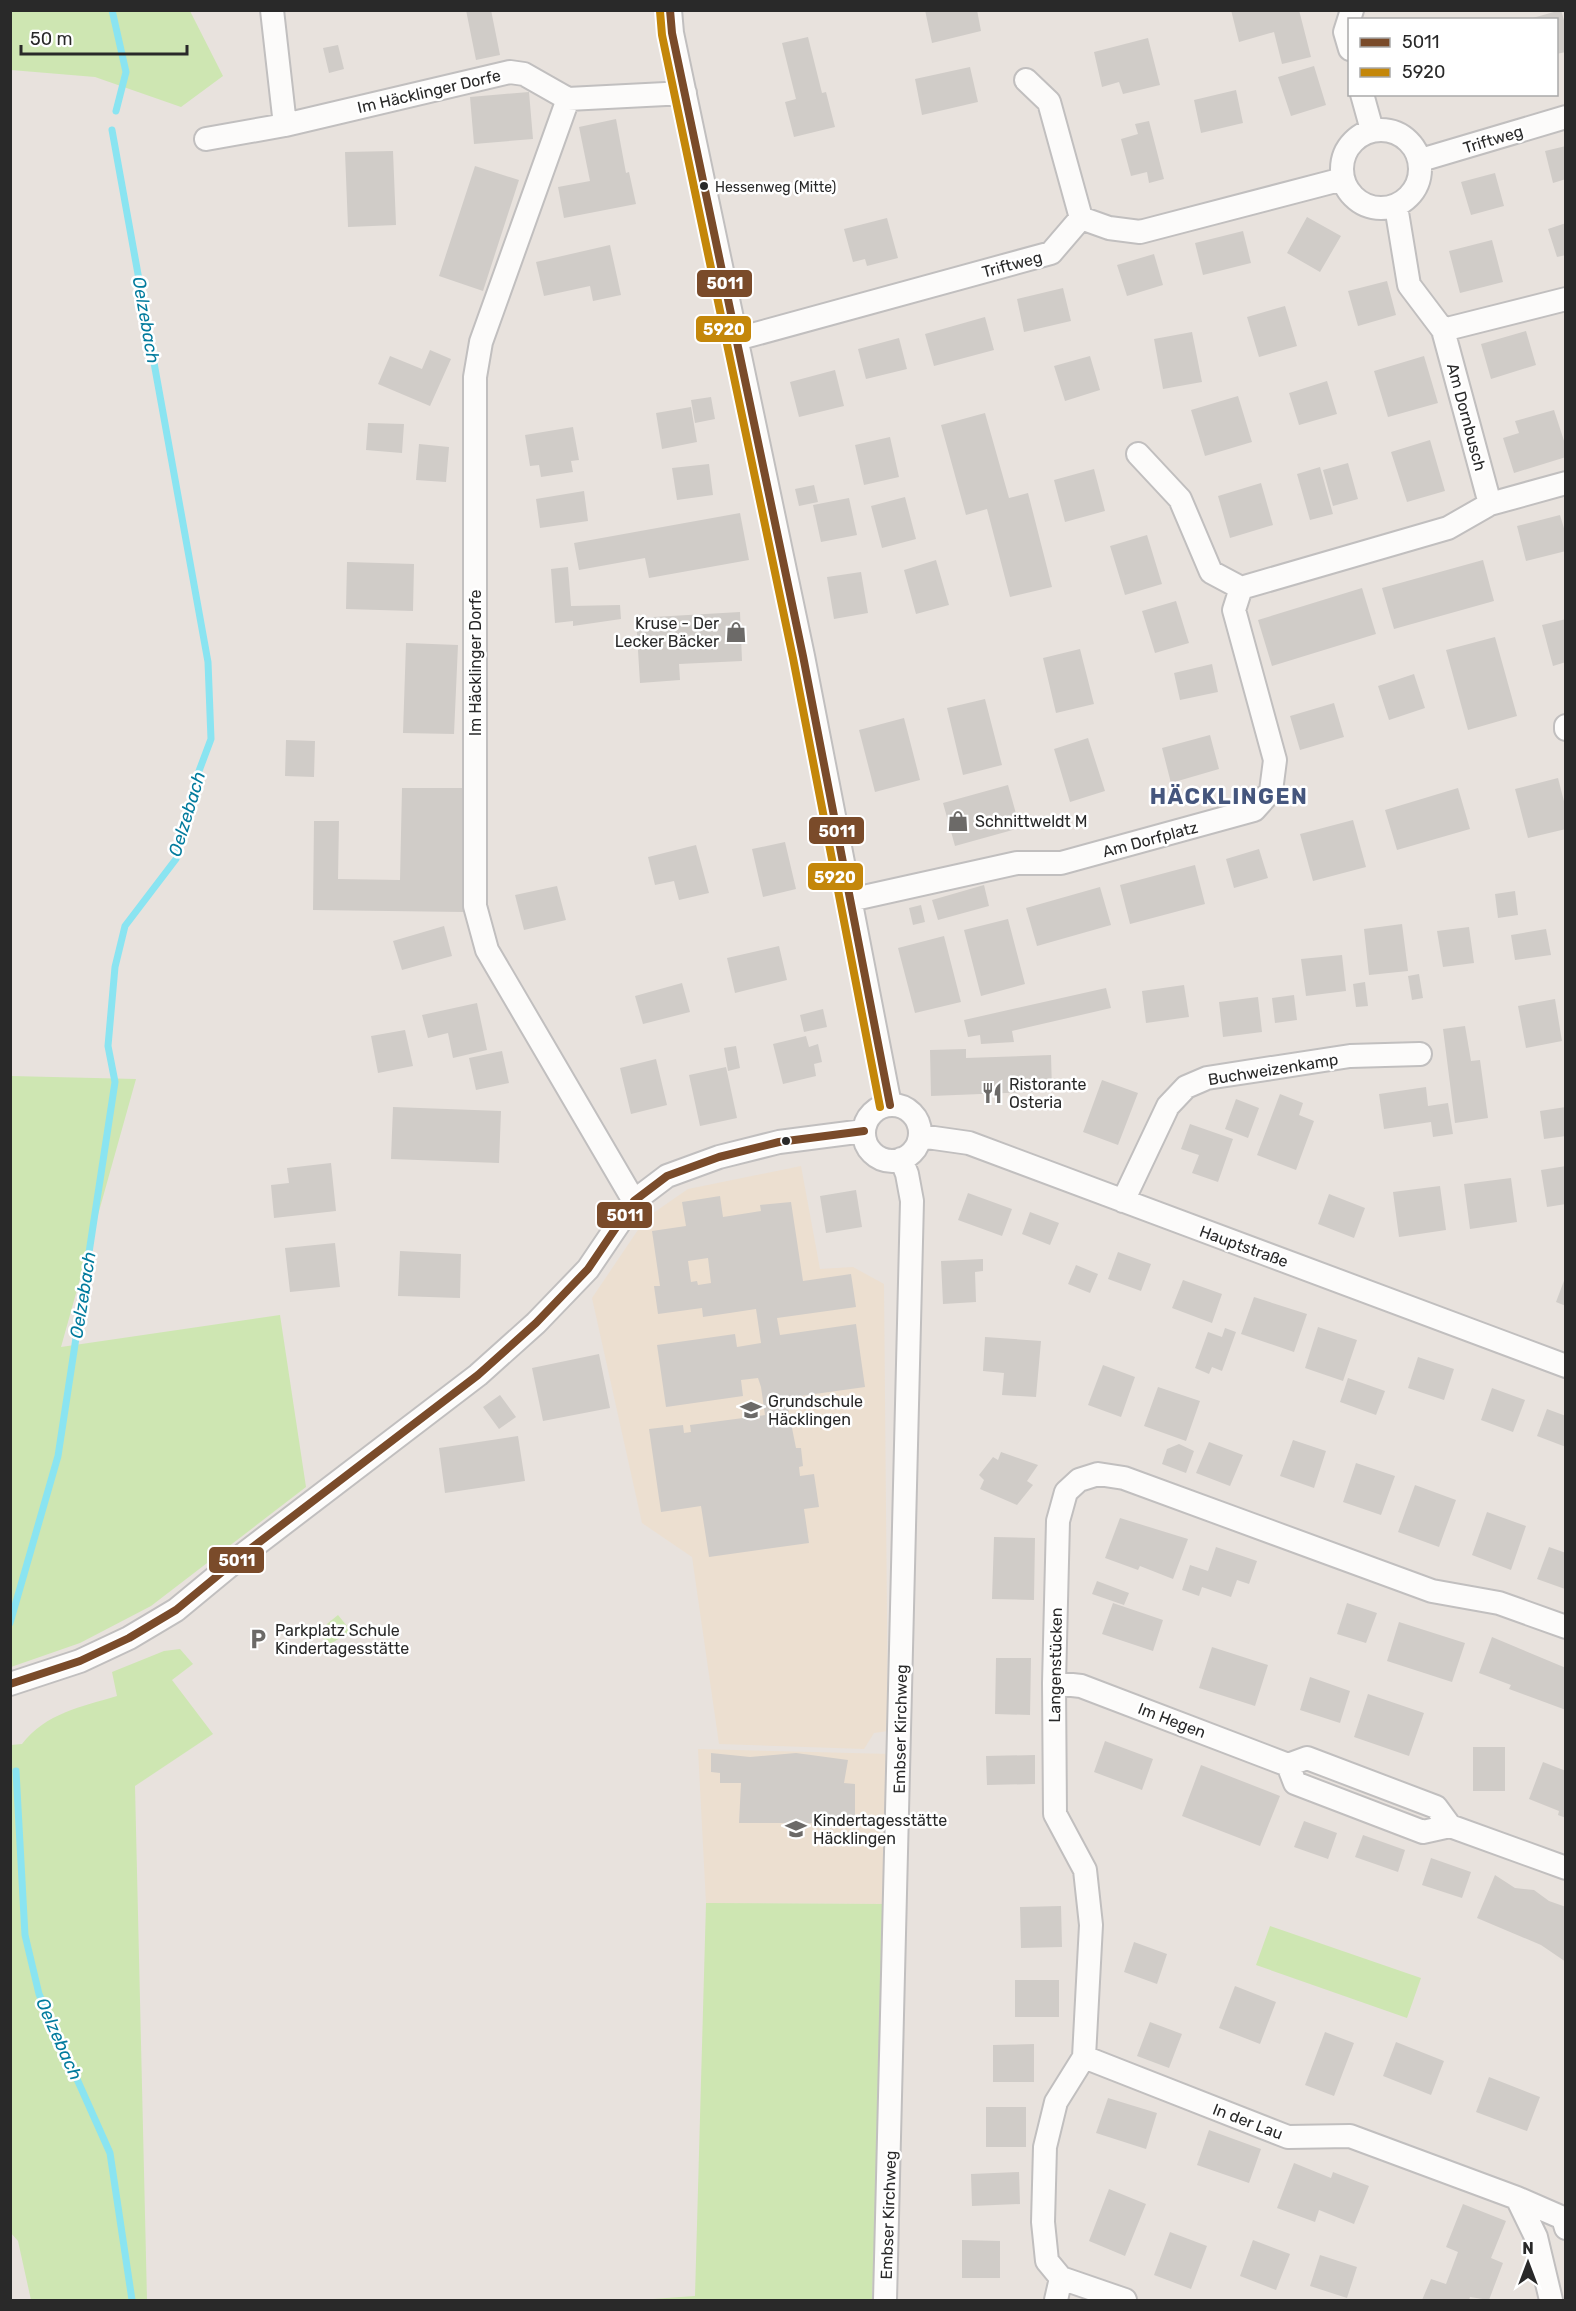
<svg xmlns="http://www.w3.org/2000/svg" width="1576" height="2311" viewBox="0 0 1576 2311" font-family="Rubik,sans-serif">
<rect width="100%" height="100%" fill="#e8e2dd"/>
<path fill="#ecdfd0" d="M801,1166L820,1269L853,1267L884,1284L888,1731L874,1733L864,1749L719,1744L692,1557L642,1523L592,1298L646,1218L688,1189Z
M698,1749L891,1754L888,1904L706,1903Z"/>
<path fill="#cee6b2" d="M10,11H190L223,76L181,107L95,77L11,70Z
M11,1076L136,1079L61,1347L280,1315L306,1487L151,1606L80,1643L11,1667Z
M338,1615L351,1631L329,1645L317,1632Z
M180,1649L193,1664L172,1680L213,1734L135,1786L147,2300H31L18,2241L10,2232L11,1745L22,1744C46,1713 81,1707 117,1696L112,1672L164,1651Z
M706,1903L888,1904L872,2300H639L695,2296Z
M1270,1926L1421,1978L1407,2018L1256,1965Z"/>
<g fill="none" stroke-linecap="round" stroke-linejoin="round">
<path stroke="#8ae4f1" stroke-width="7" d="M112,10L126,72L116,111
M10,1623L58,1456L115,1082L108,1046L115,967L125,926L176,859L196,779L211,739L208,662L112,130
M16,1771L25,1935L39,1994L110,2153L132,2300"/>
</g>
<path fill="#d0ccc8" fill-rule="evenodd" d="M466,10H491L500,55L476,60Z
M925,10H977L981,31L932,43Z
M1231,10H1299L1311,57L1282,64L1274,32L1239,42Z
M1561,10L1566,27V52L1556,54V20L1529,19Z
M808,37L822,93L826,92L835,127L794,137L785,102L796,99L782,43Z
M1148,38L1160,85L1123,94L1119,82L1102,87L1094,52Z
M338,45L344,69L329,73L323,48Z
M1314,66L1326,105L1291,116L1278,77Z
M970,67L978,102L922,115L915,79Z
M1236,90L1243,123L1201,133L1194,100Z
M529,92L533,139L474,144L470,97Z
M616,119L626,173L629,172L636,204L564,218L558,187L590,181L579,127Z
M1149,121L1164,179L1149,183L1147,172L1131,176L1121,139L1138,134L1135,124Z
M1566,146V179L1553,183L1545,151Z
M393,151L396,225L348,227L345,152Z
M475,166L519,180L483,291L439,276Z
M1495,173L1504,206L1471,215L1461,182Z
M1307,217L1341,236L1320,272L1287,253Z
M887,218L898,258L867,266L865,259L853,262L844,229Z
M1566,223V255L1557,257L1548,229Z
M1243,231L1251,263L1203,275L1195,243Z
M1492,240L1503,282L1460,293L1449,251Z
M610,245L621,295L593,301L590,286L544,296L536,262Z
M1154,254L1163,285L1127,296L1117,265Z
M1387,281L1396,315L1358,326L1348,291Z
M1063,288L1071,321L1024,332L1017,299Z
M1285,306L1297,346L1259,357L1247,317Z
M985,317L994,350L934,366L925,334Z
M1526,331L1536,365L1491,379L1481,344Z
M1192,332L1202,382L1163,389L1154,339Z
M899,338L907,369L866,379L858,349Z
M430,350L451,359L430,406L378,384L390,356L422,369Z
M1090,356L1100,390L1065,401L1054,366Z
M1424,356L1438,403L1388,417L1374,371Z
M835,370L844,406L799,417L790,382Z
M1327,381L1337,414L1299,425L1289,393Z
M1238,396L1252,442L1205,456L1191,410Z
M711,397L715,419L695,423L691,400Z
M691,407L697,442L662,449L656,413Z
M1554,410L1566,447V457L1514,473L1503,438L1519,433L1515,421Z
M985,413L1009,498L1028,493L1052,587L1010,597L987,509L966,515L941,425Z
M368,423L404,424L402,453L366,450Z
M573,427L579,460L571,461L573,472L541,477L539,465L530,466L525,435Z
M890,437L899,477L864,485L855,445Z
M1430,440L1445,491L1407,502L1391,452Z
M419,444L449,447L446,482L416,480Z
M1348,463L1358,499L1333,506L1323,470Z
M709,464L713,495L677,500L672,468Z
M1320,467L1333,514L1310,520L1297,474Z
M1094,469L1105,511L1065,522L1054,480Z
M1261,483L1273,525L1230,538L1218,496Z
M814,485L818,502L799,506L795,489Z
M584,491L588,521L540,528L536,499Z
M905,497L916,539L882,548L871,506Z
M849,498L857,535L821,542L813,505Z
M740,513L749,560L649,578L645,558L579,570L574,543Z
M1560,515L1566,535V551L1526,561L1517,526Z
M1147,535L1162,584L1125,595L1110,546Z
M936,560L949,605L916,614L904,570Z
M1483,560L1494,601L1394,629L1382,588Z
M347,562L414,564L413,611L346,609Z
M568,567L571,606L620,605L621,619L573,626V621L555,623L551,569Z
M861,572L868,613L834,619L827,577Z
M1362,588L1376,634L1272,666L1258,620Z
M1176,601L1189,643L1155,653L1142,611Z
M740,612L742,661L679,664L680,680L640,683L636,618Z
M1566,619V662L1553,666L1542,625Z
M1495,637L1517,716L1468,730L1446,650Z
M406,643L458,645L454,734L403,733Z
M1080,649L1094,704L1056,713L1043,658Z
M1212,664L1218,692L1180,700L1174,673Z
M1414,674L1425,708L1389,720L1378,686Z
M985,699L1002,765L963,775L947,708Z
M1334,703L1344,737L1300,750L1290,716Z
M904,718L920,780L875,792L859,730Z
M1210,735L1219,769L1171,783L1162,748Z
M1088,738L1105,791L1070,802L1054,749Z
M286,740L315,741L314,777L285,776Z
M1558,778L1566,809V829L1528,838L1515,789Z
M1008,785L1020,828L955,846L943,803Z
M402,788H466L464,912L313,910L314,821H339L338,879L400,880Z
M1458,788L1470,829L1397,850L1385,810Z
M1353,820L1366,867L1313,881L1300,834Z
M785,842L796,889L763,897L752,849Z
M696,845L709,893L679,900L674,881L655,885L648,857Z
M1259,849L1268,878L1234,888L1226,859Z
M1195,865L1205,904L1130,924L1120,885Z
M984,885L989,906L938,920L932,900Z
M557,886L566,920L524,930L515,895Z
M1100,887L1111,925L1037,946L1026,908Z
M1515,891L1518,915L1498,918L1495,894Z
M921,905L925,922L913,925L909,908Z
M1008,919L1025,984L981,996L964,930Z
M1402,924L1408,971L1369,975L1364,929Z
M444,926L452,956L402,970L393,941Z
M1469,927L1474,963L1443,967L1437,931Z
M1546,929L1551,955L1515,960L1511,935Z
M944,936L961,1002L915,1013L898,948Z
M779,946L787,980L735,993L727,958Z
M1342,955L1346,991L1306,996L1301,959Z
M1419,974L1423,998L1412,1000L1408,976Z
M1365,982L1368,1006L1356,1007L1353,984Z
M682,983L690,1012L643,1024L635,996Z
M1184,985L1189,1017L1146,1023L1142,991Z
M1106,988L1111,1008L1012,1031L1014,1042L981,1044L980,1035L968,1037L964,1020Z
M1294,995L1297,1020L1275,1023L1272,998Z
M1258,997L1262,1032L1223,1037L1219,1002Z
M1555,999L1562,1041L1526,1048L1518,1006Z
M477,1003L487,1050L453,1058L448,1033L428,1038L422,1015Z
M823,1009L827,1027L804,1032L800,1015Z
M1465,1026L1471,1061L1480,1060L1488,1118L1455,1123L1443,1029Z
M405,1030L413,1066L378,1073L371,1036Z
M806,1036L809,1047L818,1044L822,1062L814,1064L816,1076L783,1084L773,1044Z
M736,1046L740,1068L728,1071L724,1048Z
M966,1049V1058L1051,1055L1052,1091L931,1096L930,1050Z
M502,1051L509,1083L476,1090L469,1058Z
M656,1059L667,1105L631,1114L620,1068Z
M726,1067L737,1118L700,1126L689,1075Z
M1102,1080L1138,1093L1118,1145L1083,1132Z
M1426,1087L1428,1106L1448,1103L1453,1134L1433,1137L1431,1122L1384,1129L1379,1094Z
M1280,1094L1303,1103L1299,1115L1314,1121L1296,1170L1257,1155Z
M1236,1099L1259,1108L1248,1138L1225,1129Z
M393,1107L501,1111L499,1163L391,1159Z
M1566,1107V1136L1544,1139L1540,1111Z
M1190,1124L1233,1139L1218,1182L1192,1173L1199,1155L1181,1149Z
M331,1163L336,1211L274,1218L271,1185L289,1183L287,1168Z
M1566,1166V1204L1547,1207L1541,1170Z
M1511,1178L1517,1222L1470,1229L1464,1184Z
M1440,1186L1446,1230L1399,1237L1393,1192Z
M856,1190L862,1227L826,1233L820,1196Z
M968,1193L1012,1209L1002,1236L958,1220Z
M1329,1194L1365,1208L1354,1238L1318,1224Z
M720,1196L723,1217L761,1211L760,1205L791,1202L803,1281L851,1274L856,1307L777,1318L780,1335L856,1324L865,1387L786,1398L796,1448H801L803,1466L799,1467L800,1476L814,1474L819,1507L804,1509L809,1543L709,1557L701,1506L661,1512L649,1429L683,1425L684,1433L691,1432L690,1425L765,1415L761,1387L758,1378L741,1380L743,1396L666,1407L657,1345L735,1334L737,1347L761,1343L756,1309L703,1317L702,1308L658,1314L654,1286H660L652,1231L686,1226L682,1202ZM708,1258L711,1283L698,1285L697,1281L691,1282L688,1261Z
M1030,1212L1059,1223L1050,1245L1022,1234Z
M335,1243L340,1287L290,1292L285,1248Z
M400,1251L461,1254L460,1298L398,1296Z
M1118,1252L1151,1264L1141,1291L1108,1279Z
M983,1259V1271L975,1272L976,1302L943,1304L941,1261Z
M1076,1265L1098,1274L1090,1293L1068,1284Z
M1565,1278H1566V1306L1556,1302Z
M1183,1280L1222,1294L1212,1323L1172,1308Z
M1254,1297L1307,1314L1294,1352L1241,1334Z
M1318,1327L1357,1340L1343,1381L1305,1368Z
M1225,1328L1236,1332L1222,1371L1212,1367L1209,1374L1195,1368L1208,1332L1222,1337Z
M985,1337L1041,1341L1036,1397L1002,1395L1004,1373L983,1371Z
M599,1354L610,1408L543,1421L532,1368Z
M1418,1357L1454,1369L1444,1400L1408,1388Z
M1103,1365L1135,1377L1121,1417L1088,1405Z
M1348,1378L1385,1391L1376,1415L1340,1402Z
M1158,1387L1200,1401L1186,1441L1144,1426Z
M1492,1388L1525,1400L1513,1432L1481,1420Z
M500,1395L516,1417L499,1429L483,1407Z
M1547,1409L1566,1416V1447L1537,1436Z
M518,1436L525,1481L445,1493L439,1448Z
M1293,1440L1326,1451L1314,1488L1280,1476Z
M1209,1442L1243,1455L1230,1486L1196,1473Z
M1179,1444L1194,1451L1186,1473L1162,1464L1167,1449Z
M1001,1452L1038,1465L1027,1481L1033,1485L1017,1505L980,1489L984,1480L979,1475L993,1457L998,1460Z
M1356,1463L1395,1476L1381,1515L1343,1502Z
M1415,1485L1456,1500L1439,1547L1398,1532Z
M1487,1512L1526,1526L1511,1570L1472,1555Z
M1120,1518L1188,1539L1173,1579L1140,1566L1138,1570L1105,1558Z
M994,1537L1035,1538L1034,1600L992,1599Z
M1216,1547L1257,1561L1249,1584L1237,1580L1231,1597L1202,1587L1199,1596L1182,1590L1190,1565L1208,1571Z
M1549,1547L1566,1553L1565,1589L1537,1579Z
M1097,1581L1129,1593L1124,1605L1092,1594Z
M1113,1603L1163,1620L1153,1651L1102,1634Z
M1347,1603L1377,1613L1366,1643L1337,1634Z
M1399,1622L1465,1643L1452,1682L1387,1661Z
M1492,1637L1566,1668V1710L1509,1689L1511,1685L1479,1673Z
M1212,1647L1268,1665L1255,1706L1199,1688Z
M996,1658H1031L1030,1715L995,1714Z
M1310,1677L1350,1691L1340,1723L1300,1710Z
M1368,1694L1424,1713L1409,1756L1354,1737Z
M1105,1741L1153,1759L1142,1790L1094,1772Z
M1473,1747H1505V1791H1473Z
M711,1753L750,1757L796,1753L848,1760L844,1783L855,1784V1823H739L741,1783H720V1773L711,1772Z
M1035,1755V1784L987,1785L986,1756Z
M1543,1762L1566,1771V1818L1558,1815L1559,1811L1529,1799Z
M1201,1765L1280,1796L1260,1846L1182,1816Z
M1304,1821L1337,1833L1328,1859L1294,1847Z
M1363,1835L1405,1850L1398,1872L1355,1857Z
M1431,1858L1471,1872L1462,1898L1422,1885Z
M1495,1875L1515,1888L1534,1890L1549,1901L1566,1907V1962L1541,1945L1477,1918Z
M1061,1906L1062,1947L1021,1948L1020,1907Z
M1134,1942L1167,1954L1157,1984L1124,1972Z
M1015,1980H1059V2017H1015Z
M1235,1986L1276,2002L1260,2044L1219,2028Z
M1150,2022L1182,2034L1169,2068L1137,2056Z
M1325,2032L1354,2043L1334,2096L1305,2085Z
M1396,2042L1444,2061L1431,2095L1383,2076Z
M1034,2044V2082H993V2045Z
M1489,2077L1540,2097L1527,2131L1476,2112Z
M1108,2098L1157,2113L1146,2149L1096,2133Z
M986,2107H1026V2147H986Z
M1209,2130L1261,2149L1249,2183L1197,2165Z
M1294,2163L1331,2178L1333,2172L1369,2186L1354,2224L1319,2210L1315,2222L1277,2208Z
M1019,2172L1020,2204L972,2206L971,2174Z
M1109,2189L1146,2204L1125,2256L1089,2241Z
M1463,2204L1506,2221L1491,2258L1503,2263L1489,2300L1470,2297L1469,2300H1422L1431,2279L1446,2284L1458,2252L1446,2247Z
M1170,2232L1207,2246L1191,2289L1154,2275Z
M962,2240L1000,2241V2278H962Z
M1253,2240L1290,2254L1276,2290L1240,2276Z
M1320,2255L1357,2267L1347,2298L1310,2286Z"/>
<g fill="none" stroke-linecap="round" stroke-linejoin="round">
<defs>
<path id="minor" d="M272,10L285,125
M670,10L672,33L803,656L890,1105
M1350,49L1345,32L1352,10
M1026,80L1049,102L1081,218
M1362,94L1372,130
M568,99L481,342L475,377V906L487,950L634,1201
M1342 169a39 39 0 1 1 78 0a39 39 0 1 1-78 0Z
M206,139L285,125L510,72L524,74L568,99L685,93
M1421,160L1566,117
M1396,206L1409,285L1443,330L1490,504
M1443,330L1566,299
M737,339L1051,253L1081,218L1109,228L1140,232L1343,179
M1138,454L1180,499L1211,572L1241,588
M1566,726V729
M850,900L1017,863H1061L1254,810L1271,791L1275,760L1234,610L1241,588L1448,528L1490,504L1566,483
M864 1133a28 28 0 1 1 56 0a28 28 0 1 1-56 0Z
M920,1136L969,1143L1566,1366
M1123,1201L1168,1106L1186,1087L1207,1078L1350,1056L1420,1054
M1054,1683L1081,1686L1288,1765L1295,1783L1423,1832L1450,1826L1566,1868
M10,1684L80,1661L129,1638L176,1610L245,1553L478,1375L536,1323L588,1269L634,1201L667,1176L719,1157L779,1142L864,1131
M1288,1765L1307,1758L1436,1807L1450,1826
M1084,2057L1288,2137L1350,2136L1517,2198L1536,2237L1551,2300
M1517,2198L1563,2218L1566,2228
M885,2300L912,1201L907,1174L901,1159
M1056,2300L1061,2278
M1125,2300L1061,2278L1047,2261L1043,2222L1045,2147L1056,2102L1084,2057L1091,1925L1085,1870L1055,1814L1054,1683L1058,1521L1066,1492L1079,1480L1098,1474L1124,1478L1432,1591L1499,1603L1566,1627"/>
</defs>
<use href="#minor" stroke="#c1bfbf" stroke-width="26"/>
<use href="#minor" stroke="#fcfbfa" stroke-width="22"/>
<defs>
<path id="bus-1" d="M670,10L672,33L803,656L890,1105
M10,1684L80,1661L129,1638L176,1610L245,1553L478,1375L536,1323L588,1269L634,1201L667,1176L719,1157L779,1142L864,1131"/>
<path id="bus-2" d="M660,11L662,35L793,658L880,1107"/>
</defs>
<use href="#bus-1" stroke="#fff" stroke-width="12"/>
<use href="#bus-2" stroke="#fff" stroke-width="12"/>
<use href="#bus-1" stroke="#7a4b2a" stroke-width="8"/>
<use href="#bus-2" stroke="#c4870a" stroke-width="8"/>
</g>
<defs>
<symbol id="shop-bare" viewBox="-9 -9 18 18"><path d="M-5-2.5h2.3a2.7 3.5 0 0 1 5.4 0H5L5.5 6h-11ZM-1.5-2.5h3a1.5 2.3 0 0 0-3 0Z" fill="#6c6a68" stroke="#fff" stroke-width="2.5" paint-order="stroke"/></symbol>
<symbol id="restaurant-bare" viewBox="-9 -9 18 18"><path d="M-5-6h1v4h1v-4h1v4h1v-4h1v5L-1.5 .5V6h-2V.5L-5-1ZM5-6V6H3V1.5H1.5Q1.5-4 5-6Z" fill="#6c6a68" stroke="#fff" stroke-width="2.5" paint-order="stroke"/></symbol>
<symbol id="school-bare" viewBox="-9 -9 18 18"><path d="M0-5L7-2L0 1L-7-2ZM-4 1L0 2.5L4 1V4Q0 6-4 4Z" fill="#6c6a68" stroke="#fff" stroke-width="2.5" paint-order="stroke"/></symbol>
<symbol id="parking-bare" viewBox="-9 -9 18 18"><path d="M-3.5-5.5H1a3.5 3.5 0 0 1 0 7H-1V5.5H-3.5ZM-1-3.4V-.6H.8a1.4 1.4 0 0 0 0-2.8Z" fill="#6c6a68" stroke="#fff" stroke-width="2.5" paint-order="stroke"/></symbol>
</defs>
<g fill-rule="evenodd">
<use href="#shop-bare" x="721" y="617" width="30" height="30"/>
<use href="#shop-bare" x="943" y="806" width="30" height="30"/>
<use href="#restaurant-bare" x="977" y="1078" width="30" height="30"/>
<use href="#school-bare" x="736" y="1395" width="30" height="30"/>
<use href="#parking-bare" x="243" y="1624" width="30" height="30"/>
<use href="#school-bare" x="781" y="1814" width="30" height="30"/>
</g>
<g fill="#292929" stroke="#fff" stroke-width="2">
<circle cx="704" cy="186" r="5"/>
<circle cx="786" cy="1141" r="5"/>
</g>
<g text-anchor="middle" stroke-width="5" stroke-linejoin="round" paint-order="stroke">
<g font-size="14" fill="#292929" stroke="#fff" text-anchor="start">
<text x="715" y="192">Hessenweg (Mitte)</text>
</g>
<g font-size="16" fill="#292929" stroke="#fff">
<text transform="translate(429 91) rotate(-13)" y="6">Im Häcklinger Dorfe</text>
<text transform="translate(1493 139) rotate(-17)" y="6">Triftweg</text>
<text transform="translate(1012 264) rotate(-15)" y="6">Triftweg</text>
<text transform="translate(1467 417) rotate(75)" y="6">Am Dornbusch</text>
<text transform="translate(475 663) rotate(-90)" y="6">Im Häcklinger Dorfe</text>
<text transform="translate(1150 839) rotate(-15)" y="6">Am Dorfplatz</text>
<text transform="translate(1273 1069) rotate(-9)" y="6">Buchweizenkamp</text>
<text transform="translate(1244 1246) rotate(20)" y="6">Hauptstraße</text>
<text transform="translate(1055 1665) rotate(-89)" y="6">Langenstücken</text>
<text transform="translate(1172 1720) rotate(21)" y="6">Im Hegen</text>
<text transform="translate(900 1729) rotate(-89)" y="6">Embser Kirchweg</text>
<text transform="translate(1248 2121) rotate(21)" y="6">In der Lau</text>
<text transform="translate(888 2215) rotate(-88)" y="6">Embser Kirchweg</text>
</g>
<g font-size="16" fill="#292929" stroke="#fff" text-anchor="start">
<text x="719" y="629" text-anchor="end">Kruse - Der<tspan x="719" dy="18">Lecker Bäcker</tspan></text>
<text x="975" y="827">Schnittweldt M</text>
<text x="1009" y="1090">Ristorante<tspan x="1009" dy="18">Osteria</tspan></text>
<text x="768" y="1407">Grundschule<tspan x="768" dy="18">Häcklingen</tspan></text>
<text x="275" y="1636">Parkplatz Schule<tspan x="275" dy="18">Kindertagesstätte</tspan></text>
<text x="813" y="1826">Kindertagesstätte<tspan x="813" dy="18">Häcklingen</tspan></text>
</g>
<g font-size="18" font-style="italic" fill="#027b9d" stroke="#fff">
<text transform="translate(146 320) rotate(80)" y="6">Oelzebach</text>
<text transform="translate(187 814) rotate(-73)" y="6">Oelzebach</text>
<text transform="translate(83 1295) rotate(-81)" y="6">Oelzebach</text>
<text transform="translate(59 2039) rotate(66)" y="6">Oelzebach</text>
</g>
<g font-size="22" font-weight="bold" letter-spacing="1.5" fill="#45567d" stroke="#fff">
<text x="1229" y="804">HÄCKLINGEN</text>
</g>
</g>
<g stroke="#fff" stroke-width="2">
<rect x="696" y="269" width="57" height="29" rx="6" fill="#7a4b2a"/>
<rect x="695" y="315" width="57" height="28" rx="6" fill="#c4870a"/>
<rect x="808" y="816" width="57" height="29" rx="6" fill="#7a4b2a"/>
<rect x="807" y="862" width="57" height="29" rx="6" fill="#c4870a"/>
<rect x="596" y="1201" width="57" height="28" rx="6" fill="#7a4b2a"/>
<rect x="208" y="1546" width="57" height="28" rx="6" fill="#7a4b2a"/>
</g>
<g font-size="16" text-anchor="middle" font-weight="bold" fill="#fff">
<text x="725" y="289">5011</text>
<text x="724" y="335">5920</text>
<text x="837" y="837">5011</text>
<text x="835" y="883">5920</text>
<text x="625" y="1221">5011</text>
<text x="237" y="1566">5011</text>
</g>
<rect width="1576" height="2311" fill="none" stroke="#292929" stroke-width="24"/>
<rect x="1348" y="18" width="210" height="78" fill="#ffffff" stroke="#a9a9a9" stroke-width="1.5"/>
<rect x="1360" y="38" width="30" height="9" fill="#7a4b2a" stroke="#a9a9a9" stroke-width="1.5"/>
<text x="1402" y="48" font-size="18" fill="#292929">5011</text>
<rect x="1360" y="68" width="30" height="9" fill="#c4870a" stroke="#a9a9a9" stroke-width="1.5"/>
<text x="1402" y="78" font-size="18" fill="#292929">5920</text>
<g transform="translate(1528 2263)" stroke="#ffffff" stroke-width="4.5" paint-order="stroke">
<path d="M0-4.5L10 22L0 15L-10 22Z" fill="#292929"/>
<text y="-9" font-size="16" font-weight="bold" text-anchor="middle" fill="#292929">N</text>
</g>
<path d="M21 45v9h166v-9" fill="none" stroke="#292929" stroke-width="3"/>
<text x="30" y="45" font-size="18" fill="#292929" stroke="#ffffff" stroke-width="4.5" paint-order="stroke">50 m</text>
</svg>
